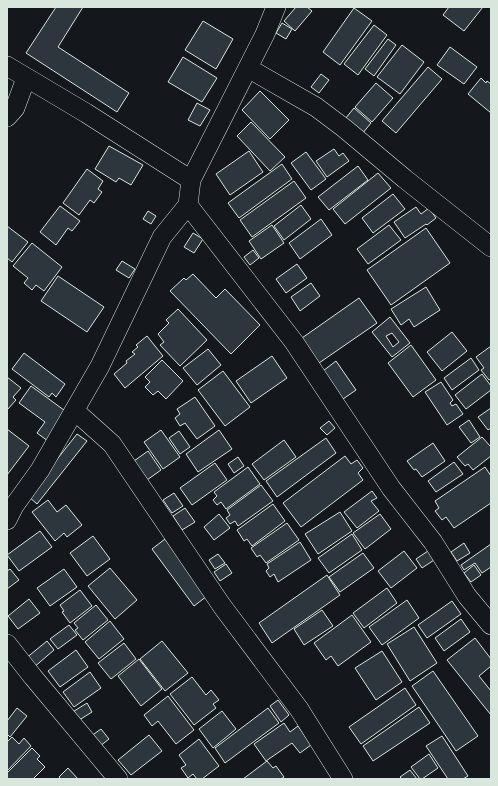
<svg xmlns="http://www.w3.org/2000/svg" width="498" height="786" viewBox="0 0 498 786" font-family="'Source Sans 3',sans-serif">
<rect width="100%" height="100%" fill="#14181c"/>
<path fill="#2c363c" stroke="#d8e6dc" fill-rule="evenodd" d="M56,7H83L58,47L129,93L117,112L26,53Z
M296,7H307L312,11L295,31L284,21Z
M449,7H483L464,31L443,15Z
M354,8L372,21L340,65L323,52Z
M203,21L233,39L216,69L185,50Z
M282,23L292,29L286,39L276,33Z
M374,25L387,35L358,75L344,64Z
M388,39L396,45L374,76L365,69Z
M402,45L424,62L400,94L377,77Z
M450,47L477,67L464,84L437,65Z
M183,57L217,78L202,102L168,82Z
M428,67L442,79L396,133L382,121Z
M321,74L329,80L319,93L311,87Z
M481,78L486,83L487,81L491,84V113L468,94Z
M376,83L393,98L372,122L355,107Z
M260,91L289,120L270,139L242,110Z
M197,103L210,110L200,126L188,120Z
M354,108L371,123L362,134L345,119Z
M251,122L285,157L270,171L237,136Z
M109,146L143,165L131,185L119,178L116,182L95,169Z
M334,149L339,156L343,153L349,161L327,177L316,161Z
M249,151L263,172L230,195L216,174Z
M306,152L326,179L311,190L291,163Z
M282,164L292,179L239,218L228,203Z
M358,166L368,180L329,210L318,197Z
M87,169L103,181L98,189L102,192L94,203L90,200L79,215L63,203Z
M378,173L391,188L345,224L333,209Z
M294,181L306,198L252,237L240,220Z
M393,194L405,209L373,233L362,218Z
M301,205L311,219L284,240L274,226Z
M60,206L80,221L72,231L68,228L56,245L40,232Z
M416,207L421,214L429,208L436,218L427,225L426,224L405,238L394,222Z
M148,211L156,216L151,224L143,219Z
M321,219L332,235L300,259L289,243Z
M272,225L284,243L261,259L249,241Z
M389,225L401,240L368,264L357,249Z
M7,226L28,242L12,262L7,258Z
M426,228L450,263L391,305L367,270Z
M193,233L203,239L194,253L184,247Z
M32,243L62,267L44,291L36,285L32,290L24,283L28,278L13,266Z
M253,250L259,258L250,265L244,257Z
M122,261L135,269L129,278L116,270Z
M297,264L307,278L286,293L276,279Z
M193,274L216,298L225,289L260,325L231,354L170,291L184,278L186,280Z
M58,276L104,307L87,332L41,301Z
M311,283L320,296L300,311L291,297Z
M426,287L440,310L414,327L409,319L401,325L391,309Z
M359,298L377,323L319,363L302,338Z
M178,309L207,340L180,366L160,345L164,342L158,334L169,323L166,320Z
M390,317L410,343L392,357L372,332ZM392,333L399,342L393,347L386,336Z
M452,332L467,351L442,371L427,352Z
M147,336L163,356L125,388L114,374L127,363L126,361L135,354L132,352L138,347L136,345Z
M411,345L436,380L413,397L388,363Z
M491,346V379L489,380L481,370L484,368L476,357Z
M208,349L221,365L197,385L183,368Z
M24,353L65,384L56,397L52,393L49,397L12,369Z
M272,356L287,378L251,403L236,381Z
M471,358L479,370L452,390L444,378Z
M162,360L183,381L166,399L158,391L153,395L145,387L150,382L145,377Z
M336,361L356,390L343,399L323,371Z
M223,371L250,407L225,426L198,390Z
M482,374L491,386V390L466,409L455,395Z
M7,377L21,388L13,397L16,400L7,410Z
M441,382L453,400L450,403L452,406L456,404L463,414L447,425L425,392Z
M31,386L68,413L48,441L37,433L45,422L19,403Z
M195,397L215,426L197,439L185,423L180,426L175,418L180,414L177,409Z
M491,408V428L488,430L478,417Z
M469,420L480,437L471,443L459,427Z
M329,421L335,428L327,435L320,428Z
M7,429L29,446L7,475Z
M161,430L180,457L163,469L144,442Z
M219,430L232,449L198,472L186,454Z
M179,431L190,447L180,454L169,438Z
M77,434L87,441L37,504L28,496Z
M482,437L491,447V456L473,470L468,464L465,466L457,457Z
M326,438L336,453L277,497L266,481Z
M284,440L296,457L264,480L252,464Z
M433,443L445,461L422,477L416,469L414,470L407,461Z
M148,451L161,470L147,480L134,461Z
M345,456L351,464L357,460L363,468L358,473L363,480L301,527L283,503Z
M238,457L244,466L234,473L228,464Z
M454,462L463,474L436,492L428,481Z
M215,463L227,480L192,505L180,488Z
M248,467L260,484L226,509L221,502L217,505L213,500L217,496L214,492Z
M485,467L491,476V503L454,528L446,517L442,520L435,511L439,508L435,501Z
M261,485L273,501L238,526L235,521L230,524L226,518L230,515L227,510Z
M372,491L377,498L371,501L379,511L357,528L344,512Z
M174,493L183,506L172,513L163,500Z
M48,500L57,512L66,505L82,525L67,537L64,533L55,541L32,512Z
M273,504L285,521L252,546L247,539L244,541L237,530Z
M185,508L195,522L182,530L173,516Z
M340,512L352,531L318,554L305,534Z
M219,514L230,528L214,540L204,527Z
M380,514L391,529L365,549L353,533Z
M287,523L299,540L266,563L260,555L257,557L251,548Z
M40,531L52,547L19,571L7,555Z
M352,534L362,550L329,573L318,558Z
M93,536L110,559L87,576L70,553Z
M165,539L207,596L194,606L152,549Z
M300,542L311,560L278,582L274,574L270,577L266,571L269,568L267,564Z
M464,543L470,553L457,561L451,552Z
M491,544V567L482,573L475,563L464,570L461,565Z
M404,551L417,568L391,588L378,571Z
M428,551L434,560L422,568L416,559Z
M363,553L374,568L340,592L329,577Z
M218,554L225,563L215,569L209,560Z
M226,564L232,573L220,581L214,572Z
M474,565L481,575L471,582L464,573Z
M110,568L137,600L115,619L88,586Z
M10,569L19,580L7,589V571Z
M64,569L77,587L50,606L37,588Z
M327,575L340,595L272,643L259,623Z
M387,588L397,603L364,628L353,613Z
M80,590L92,606L70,623L62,612L64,611L60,605Z
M29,599L40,613L18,629L8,616Z
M407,600L419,618L382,645L369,627Z
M452,601L461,614L427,638L418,625Z
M96,605L108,620L83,640L75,630L78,628L74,623Z
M322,610L333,626L304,645L294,629Z
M352,615L371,642L338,666L331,656L326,660L314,643Z
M461,619L470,632L444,651L435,638Z
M110,621L124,639L99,659L85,642Z
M69,625L77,635L58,649L50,639Z
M414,627L437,663L410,681L387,644Z
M475,638L491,659V666L479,676L491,691V715L447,660Z
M47,641L54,650L33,668L25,659Z
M162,641L188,673L165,691L140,659Z
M124,643L136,659L111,679L98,663Z
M76,650L88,667L60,687L48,671Z
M382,651L402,682L376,700L355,668Z
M139,659L162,689L141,706L118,676Z
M433,671L478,736L456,751L412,686Z
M90,672L101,688L74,707L63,692Z
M192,677L206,695L211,690L219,700L213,704L216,708L194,725L170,694Z
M405,688L416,705L361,744L349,727Z
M168,696L194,730L176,744L158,721L152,726L144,715Z
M278,700L289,715L281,722L270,706Z
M87,703L92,712L76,722L71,713Z
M419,707L430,723L373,761L363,746Z
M17,708L27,716L10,737L7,734V721Z
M268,708L279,723L225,763L215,748Z
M222,711L236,729L213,748L199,729Z
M284,723L290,732L298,726L311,745L300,753L292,743L266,761L254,744Z
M101,729L109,739L95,750L87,739Z
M149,735L162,751L131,775L118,760Z
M442,736L468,776L463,779H448L426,746Z
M12,737L19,744L24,738L31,746L7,771V742Z
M199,739L219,766L202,779H197L193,774L188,778L181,768L186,765L179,755Z
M32,748L40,756L37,759L45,767L33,779H7V773Z
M429,754L438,768L422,779H420L411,767Z
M267,761L273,768L276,766L284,777L281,779H243Z
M68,768L78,779H61L59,777Z
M410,770L417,779H402L400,777Z"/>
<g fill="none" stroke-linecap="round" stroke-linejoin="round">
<defs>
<path id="minor" d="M7,66L86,113L191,180
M248,68L316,107L344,128L405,179L491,247
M7,117L15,108L26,78
M188,205L294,342L391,488L433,542L467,596L491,625
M75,411L112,444L222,606L299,709L343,779
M7,520L14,506L40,470L100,366L162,237L188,205L191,180L265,34L276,7
M7,644L33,677L118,779"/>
</defs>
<use href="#minor" stroke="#d8e6dc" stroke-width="20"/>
<use href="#minor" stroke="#14181c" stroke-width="19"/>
</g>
<rect width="498" height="786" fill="none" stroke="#d8e6dc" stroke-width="16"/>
</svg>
